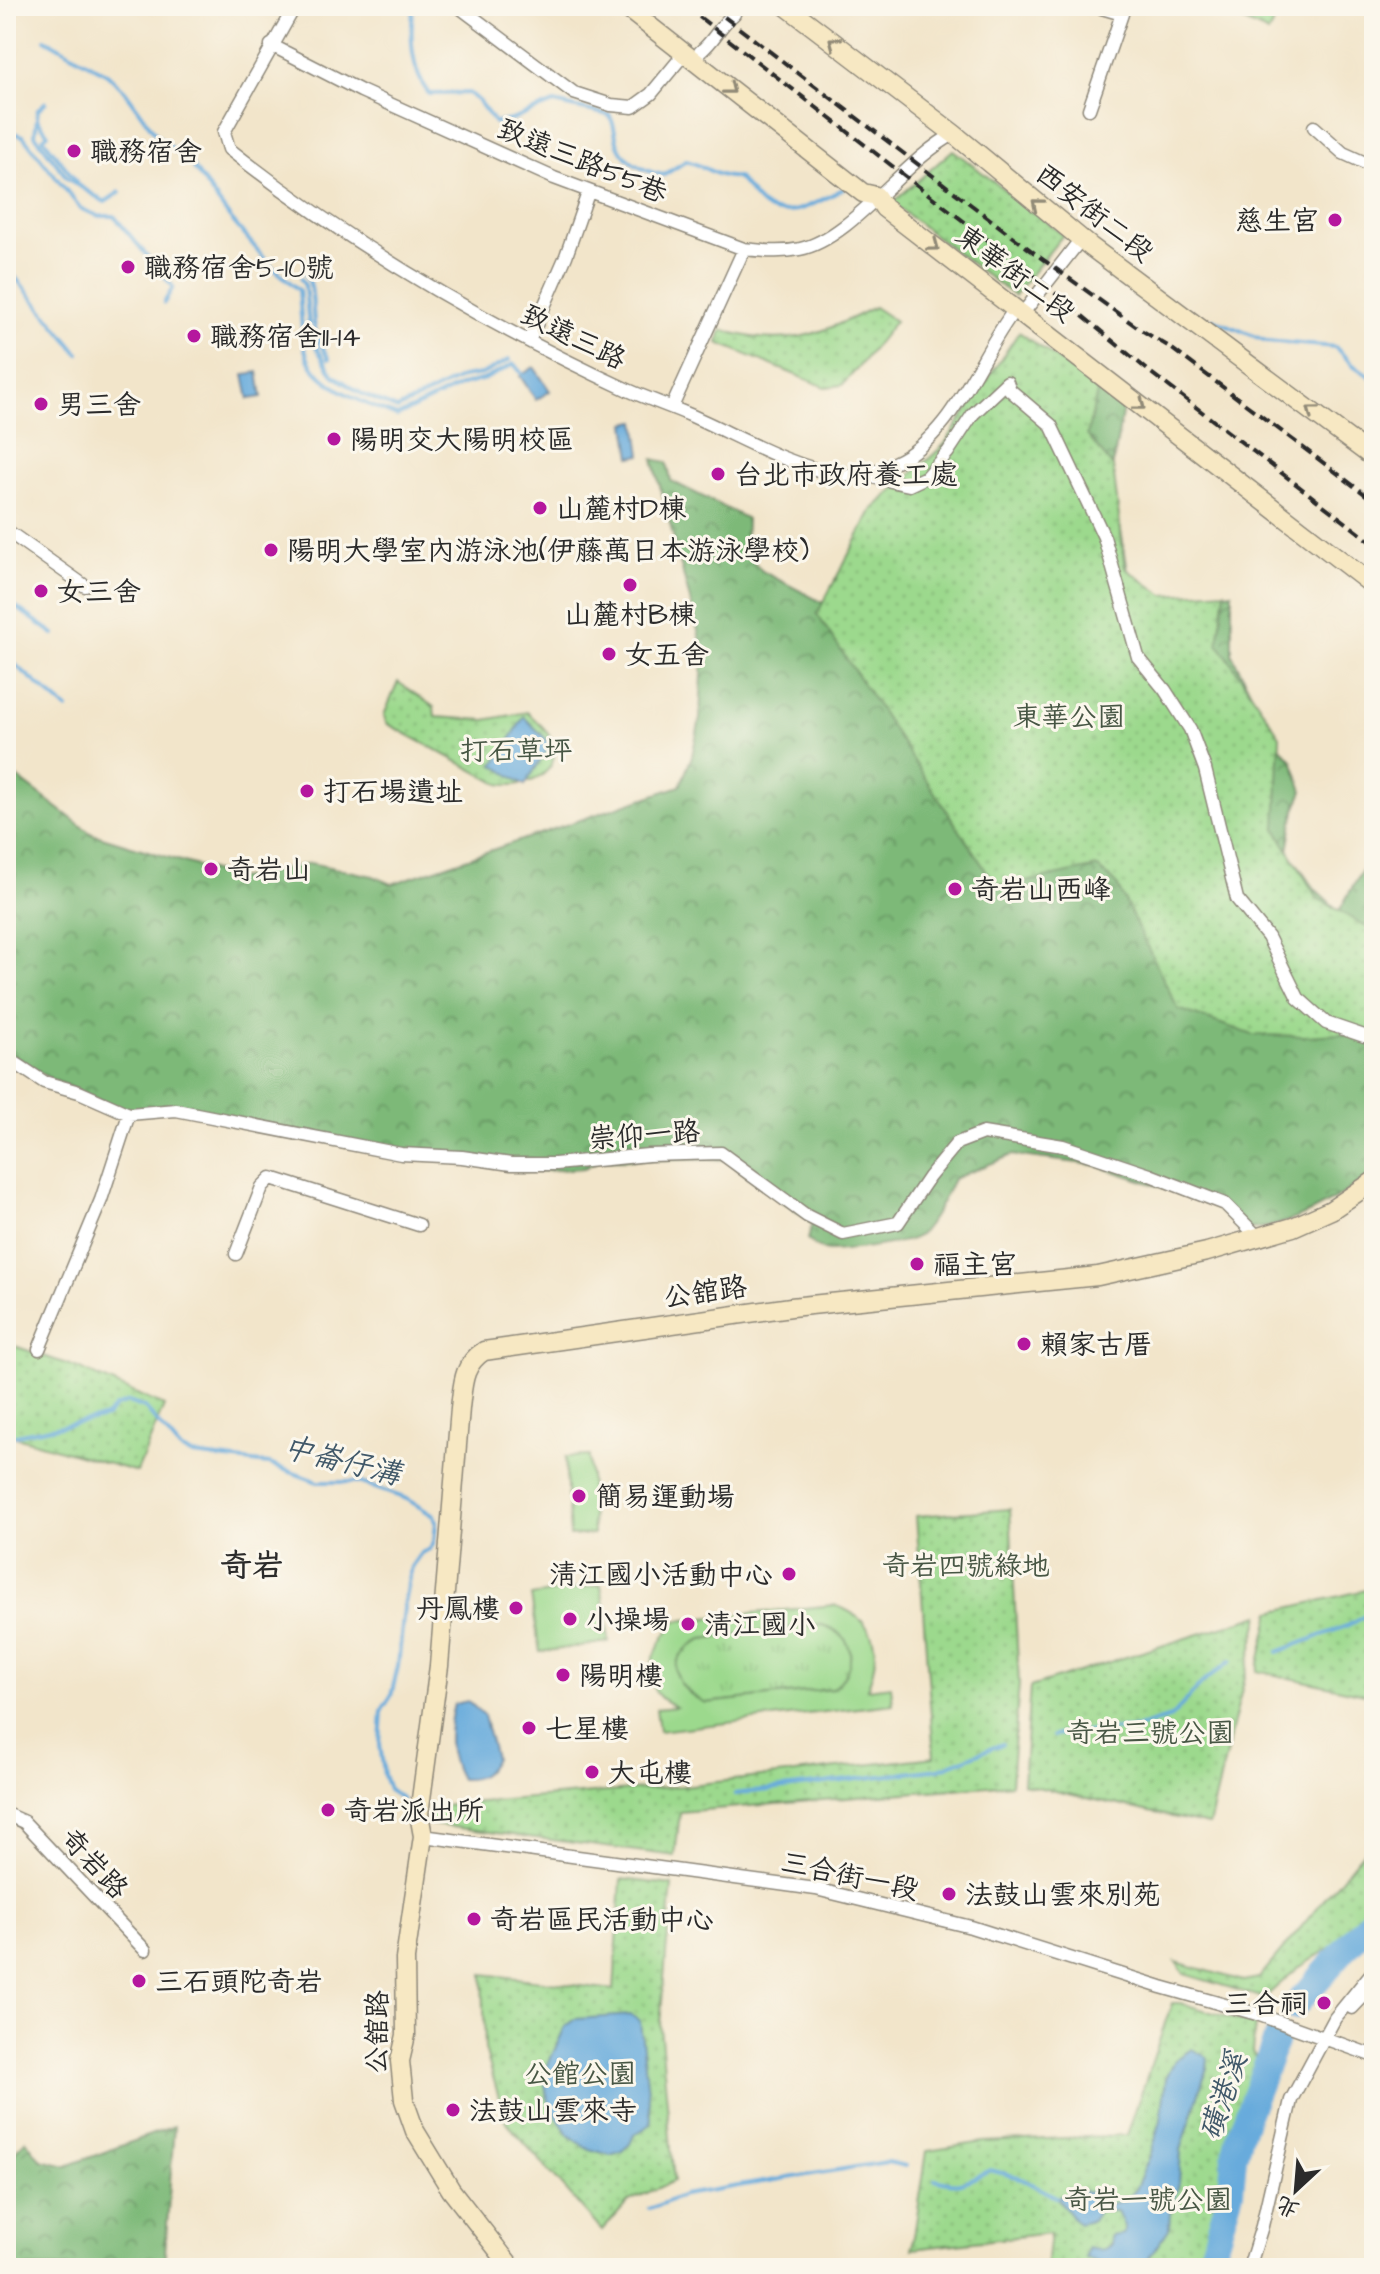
<svg xmlns="http://www.w3.org/2000/svg" width="1380" height="2274" viewBox="0 0 1380 2274" font-family="'Architects Daughter','LXGW WenKai TC',sans-serif">
<defs>
<pattern id="grass-tufts" width="24" height="20" patternUnits="userSpaceOnUse" patternTransform="scale(2)"><rect width="24" height="20" fill="#9cd98d"/><path d="M3 7l-1-3M5 7V3M7 7l1-3M15 17l-1-3M17 17v-4M19 17l1-3" fill="none" stroke="#87ba7a"/></pattern>
<pattern id="forest-crowns" width="20" height="18" patternUnits="userSpaceOnUse" patternTransform="scale(2)"><rect width="20" height="18" fill="#7db978"/><path d="M2 6a3 3 0 1 1 6 0M12 15a3 3 0 1 1 6 0" fill="none" stroke="#679763"/></pattern>
<pattern id="park-dots" width="8" height="8" patternUnits="userSpaceOnUse" patternTransform="scale(2)"><rect width="8" height="8" fill="#9cd98d"/><path d="M2 2h.1M6 6h.1" fill="none" stroke="#87ba7a" stroke-width="1.8" stroke-linecap="round"/></pattern>
</defs>
<rect width="100%" height="100%" fill="#fbf7ec"/>
<filter id="ink" filterUnits="userSpaceOnUse"><feTurbulence type="fractalNoise" baseFrequency=".0125" numOctaves="2"/><feDisplacementMap in="SourceGraphic" scale="16" xChannelSelector="R" yChannelSelector="G"/><feConvolveMatrix kernelMatrix="1 2 1 2 8 2 1 2 1" color-interpolation-filters="sRGB"/></filter>
<filter id="wash" filterUnits="userSpaceOnUse"><feTurbulence type="fractalNoise" baseFrequency=".006" numOctaves="4" result="noise"/><feDisplacementMap in="SourceGraphic" scale="32" xChannelSelector="R" yChannelSelector="G"/><feGaussianBlur stdDeviation="1.8" result="paint"/><feColorMatrix in="noise" values="0 0 0 0 0 0 0 0 0 0 0 0 0 0 0 0 0 1.4 0 .05"/><feComposite in="paint" operator="in"/></filter>
<g filter="url(#wash)">
<rect width="100%" height="100%" fill="#f2e5ca"/>
<path fill="url(#grass-tufts)" stroke="#64825c" stroke-width="2" d="M819,1624C857,1634 859,1665 833,1689L706,1703C670,1687 664,1657 702,1639Z"/>
<path fill="url(#forest-crowns)" stroke="#547252" stroke-width="2" d="M1026,343L1123,408L1111,475L1129,576L1164,603L1232,592V654L1275,742L1292,760L1303,791L1295,810L1288,851L1316,890L1339,911L1364,867L1374,865V1174C1335,1199 1293,1229 1245,1229L1226,1208L1095,1165L1012,1155L953,1179C945,1195 931,1228 916,1237C904,1244 844,1251 829,1251C820,1250 814,1245 808,1240L812,1223L725,1159L600,1160L584,1168L528,1172L298,1134L164,1105L129,1114L51,1079L6,1051V769L92,834L240,879L310,863L373,876L392,884L680,786L692,756L700,719L703,650L653,459L667,462L671,481L746,518L745,552L762,571L825,604L888,499L946,443Z
M174,2126L164,2268H6V2161L26,2140L41,2160L67,2166Z"/>
<path fill="url(#park-dots)" stroke="#64825c" stroke-width="2" d="M1212,6H1282L1268,33Z
M953,150L1063,235L1014,296L892,203Z
M874,307L895,321L857,369L842,385L825,387L718,343L722,330C785,349 818,336 874,307Z
M1019,332L1098,388L1087,435L1113,467L1125,568L1164,595L1225,591L1218,643L1280,736L1276,829L1317,898L1374,931V1032L1305,1036L1253,1035L1178,1009L1116,883L1097,867L1007,886L993,881L817,614L873,509L944,445Z
M398,682L434,707L435,717L485,720L527,712C534,719 544,726 549,735C569,770 528,790 499,784L386,723L384,715Z
M6,1343L78,1368L164,1406L137,1472L6,1434Z
M1010,1509L1019,1684L1011,1784L680,1812L675,1856L428,1824L430,1806L682,1786L934,1757L916,1516Z
M1374,1588V1696L1257,1671L1271,1612Z
M1260,1615L1209,1825L1023,1784L1030,1687Z
M1374,1839V1919L1297,1969L1264,1998L1184,1974L1176,1962L1243,1981L1259,1978Z
M621,1879L672,1885L660,2025L674,2181L629,2201L602,2231L506,2122L485,2049L483,1974L614,1990Z
M1172,2003H1180L1255,2025L1252,2052L1257,2059L1229,2143L1222,2190L1214,2217L1193,2268H1046L1050,2233L912,2249L927,2151L983,2142L1127,2135Z"/>
<path fill="#9cd98d" stroke="#64825c" stroke-width="2" fill-rule="evenodd" d="M589,1456L593,1534L570,1536L565,1457Z
M601,1585L609,1642L540,1652L531,1596Z
M834,1605C876,1619 883,1650 867,1689L891,1686L893,1704L659,1731L656,1709L676,1707C672,1704 664,1701 660,1697C637,1675 661,1640 675,1621ZM819,1624C857,1634 859,1665 833,1689L706,1703C670,1687 664,1657 702,1639Z"/>
<path fill="#67abdc" stroke="#496b84" stroke-width="2" d="M534,367L550,391L536,400L520,376Z
M258,372L262,397L249,399L244,375Z
M636,421L641,455L631,457L626,423Z
M524,717L551,744L525,785L494,765Z
M468,1701L484,1716L495,1758C486,1775 479,1780 460,1779C446,1754 447,1731 454,1704Z
M631,2015L640,2021L651,2118L650,2125L634,2135L630,2144L623,2151L610,2155L586,2148L568,2134L549,2105L543,2075L565,2027L576,2019Z
M1192,2049L1208,2058L1207,2068L1181,2150L1179,2183L1170,2212L1169,2229L1142,2268H1105L1103,2264L1085,2258L1087,2248C1097,2250 1103,2252 1111,2244L1110,2236L1123,2234L1125,2228L1117,2211L1099,2210L1092,2221L1079,2224C1069,2217 1065,2206 1056,2197L1083,2191L1092,2193L1100,2203L1106,2205L1125,2200L1134,2192L1150,2156L1161,2120L1166,2078L1175,2060Z"/>
<g fill="none" stroke-linecap="round" stroke-linejoin="round">
<path stroke="#67abdc" stroke-width="4" d="M414,6C409,34 411,71 429,94L469,93L479,102L495,123L511,120L554,103L609,115C616,125 614,136 619,147C627,164 647,172 664,175L686,161C703,164 719,180 737,177C745,185 754,199 763,206C787,223 821,200 843,189
M45,39L107,74L125,91L157,136L190,163L230,218L271,266L299,290C301,311 301,334 306,353C313,384 370,406 397,416L462,385L485,379L514,364L523,375
M46,102L38,109L35,135L68,179L105,202L120,192
M38,120L48,134L43,138L76,181
M6,131L23,136L81,209L99,216H114L173,287L164,303
M6,266L79,354
M303,269C318,289 309,314 317,336C320,344 325,352 329,359
M301,279L305,286L310,337L333,375L362,394L397,409L462,377L482,374L509,360
M1213,319L1266,341L1335,347L1353,365L1374,379
M6,600L54,634
M6,657L67,709
M6,1437L106,1417L115,1407L128,1402L145,1408L180,1449L193,1455L269,1464L318,1482H358L407,1499L434,1516L436,1522L434,1542L430,1549L421,1553L411,1567L405,1598L398,1666L391,1696L382,1710L380,1744L384,1775L389,1790L403,1799
M1278,1652L1349,1625L1374,1611
M1053,1736L1095,1730L1133,1729L1171,1717L1202,1683L1231,1661
M735,1794L939,1769L1002,1744
M935,2180C963,2188 965,2181 990,2170L1018,2177L1056,2197
M649,2209L683,2195L887,2162L905,2166"/>
<path stroke="#67abdc" stroke-width="26" d="M1294,2007L1374,1916
M1208,2268L1231,2191L1234,2157L1240,2133L1277,2037"/>
</g>
</g>
<g filter="url(#ink)">
<g fill="none" stroke-linecap="round" stroke-linejoin="round">
<defs>
<path id="street" d="M295,6L224,132L229,149C351,245 487,325 628,390C648,399 669,406 690,415C738,436 789,467 842,475C859,477 879,471 894,463C955,435 977,358 1016,308
M458,6L574,93L611,105L633,107L651,94L684,54
M271,45L361,91L554,178L744,249C763,251 781,253 800,249C851,239 904,160 954,134
M700,52C715,40 719,26 734,14L736,6
M1089,109L1122,14L1095,6
M1314,127L1343,153L1374,167
M1023,313L1081,239
M529,341L566,256L588,193
M672,407L744,249
M863,475L909,485L926,477L948,452L973,414L1007,382L1010,390L1051,425L1104,537L1138,657L1165,690L1190,729L1205,769L1237,899L1268,937L1298,998L1326,1023L1364,1036L1374,1035
M6,530L85,586
M6,1057L44,1082L79,1092L129,1114L176,1110L401,1154L462,1157L511,1164H555L648,1155L721,1153L807,1216L843,1234L898,1223L929,1177L957,1143L983,1133L1063,1146L1150,1175L1225,1204L1259,1238
M236,1254L262,1187L271,1178L419,1225
M39,1349L101,1200L129,1114
M6,1814L24,1822L145,1950
M423,1836L816,1889L971,1927L1161,1987L1257,2014L1374,2056
M1352,2008L1374,1985
M1249,2268L1262,2226L1291,2100L1335,2018L1374,1970"/>
<path id="secondary" d="M624,6L863,193L876,196L884,208L1374,586
M786,6L954,134L1091,247L1374,458
M512,2268L451,2190L415,2131L404,2100L400,2061L406,2035L405,1959L423,1836L419,1814L439,1666L460,1408C463,1385 462,1365 484,1351L791,1307L1098,1276L1207,1252L1293,1227L1331,1210L1374,1181"/>
</defs>
<use href="#street" stroke="#8e887a" stroke-width="15"/>
<use href="#secondary" stroke="#8e887a" stroke-width="21"/>
<use href="#street" stroke="#fff" stroke-width="12"/>
<use href="#secondary" stroke="#f7e8c3" stroke-width="18"/>
<path stroke="#2b2b2b" stroke-width="4" stroke-dasharray="12 6" stroke-linecap="butt" d="M685,6L1032,274L1150,372L1374,544
M710,6L1041,258L1141,330L1171,348L1374,501"/>
</g>
<defs><path id="oneway-chevron" d="M-2-3.5L2.5 0L-2 3.5" fill="none" stroke-width="1.6" stroke-linecap="round" stroke-linejoin="round" transform="scale(2)"/></defs>
<g stroke="#918a77">
<use href="#oneway-chevron" transform="translate(834 42) rotate(-143)"/>
<use href="#oneway-chevron" transform="translate(730 89) rotate(38)"/>
<use href="#oneway-chevron" transform="translate(1037 204) rotate(-140)"/>
<use href="#oneway-chevron" transform="translate(934 246) rotate(37)"/>
<use href="#oneway-chevron" transform="translate(1140 405) rotate(38)"/>
<use href="#oneway-chevron" transform="translate(1312 411) rotate(-143)"/>
</g>
</g>
<g fill="#b5179e" stroke="#fbf7ec" stroke-width="3">
<circle cx="74" cy="151" r="8"/>
<circle cx="1335" cy="220" r="8"/>
<circle cx="128" cy="267" r="8"/>
<circle cx="194" cy="336" r="8"/>
<circle cx="41" cy="404" r="8"/>
<circle cx="334" cy="439" r="8"/>
<circle cx="718" cy="474" r="8"/>
<circle cx="540" cy="508" r="8"/>
<circle cx="271" cy="550" r="8"/>
<circle cx="630" cy="585" r="8"/>
<circle cx="41" cy="591" r="8"/>
<circle cx="609" cy="654" r="8"/>
<circle cx="307" cy="791" r="8"/>
<circle cx="211" cy="869" r="8"/>
<circle cx="955" cy="889" r="8"/>
<circle cx="917" cy="1264" r="8"/>
<circle cx="1024" cy="1344" r="8"/>
<circle cx="579" cy="1496" r="8"/>
<circle cx="789" cy="1574" r="8"/>
<circle cx="516" cy="1608" r="8"/>
<circle cx="570" cy="1619" r="8"/>
<circle cx="688" cy="1624" r="8"/>
<circle cx="563" cy="1675" r="8"/>
<circle cx="529" cy="1728" r="8"/>
<circle cx="592" cy="1772" r="8"/>
<circle cx="328" cy="1810" r="8"/>
<circle cx="949" cy="1894" r="8"/>
<circle cx="474" cy="1919" r="8"/>
<circle cx="139" cy="1981" r="8"/>
<circle cx="1324" cy="2003" r="8"/>
<circle cx="453" cy="2110" r="8"/>
</g>
<g text-anchor="middle" stroke-width="6" stroke-linejoin="round" paint-order="stroke">
<g font-size="28" fill="#2b2b2b" stroke="#fbf7ec" text-anchor="start">
<text x="90" y="161">職務宿舍</text>
<text x="1319" y="230" text-anchor="end">慈生宮</text>
<text x="144" y="277">職務宿舍5-10號</text>
<text x="210" y="346">職務宿舍11-14</text>
<text x="57" y="414">男三舍</text>
<text x="350" y="449">陽明交大陽明校區</text>
<text x="734" y="484">台北市政府養工處</text>
<text x="556" y="518">山麓村D棟</text>
<text x="287" y="560">陽明大學室內游泳池(伊藤萬日本游泳學校)</text>
<text x="57" y="601">女三舍</text>
<text x="630" y="624" text-anchor="middle">山麓村B棟</text>
<text x="625" y="664">女五舍</text>
<text x="323" y="801">打石場遺址</text>
<text x="227" y="879">奇岩山</text>
<text x="971" y="899">奇岩山西峰</text>
<text x="933" y="1274">福主宮</text>
<text x="1040" y="1354">賴家古厝</text>
<text x="595" y="1506">簡易運動場</text>
<text x="773" y="1584" text-anchor="end">清江國小活動中心</text>
<text x="500" y="1618" text-anchor="end">丹鳳樓</text>
<text x="586" y="1629">小操場</text>
<text x="704" y="1634">清江國小</text>
<text x="579" y="1685">陽明樓</text>
<text x="545" y="1738">七星樓</text>
<text x="608" y="1782">大屯樓</text>
<text x="344" y="1820">奇岩派出所</text>
<text x="965" y="1904">法鼓山雲來別苑</text>
<text x="490" y="1929">奇岩區民活動中心</text>
<text x="155" y="1991">三石頭陀奇岩</text>
<text x="1308" y="2013" text-anchor="end">三合祠</text>
<text x="469" y="2120">法鼓山雲來寺</text>
</g>
<g font-size="28" fill="#2b2b2b" stroke="#fbf7ec">
<text transform="translate(583 160) rotate(22)" y="10">致遠三路55巷</text>
<text transform="translate(1095 212) rotate(38)" y="10">西安街二段</text>
<text transform="translate(1016 273) rotate(37)" y="10">東華街二段</text>
<text transform="translate(574 336) rotate(26)" y="10">致遠三路</text>
<text transform="translate(644 1134) rotate(-4)" y="10">崇仰一路</text>
<text transform="translate(705 1291) rotate(-8)" y="10">公舘路</text>
<text transform="translate(95 1863) rotate(47)" y="10">奇岩路</text>
<text transform="translate(850 1875) rotate(12)" y="10">三合街一段</text>
<text transform="translate(376 2032) rotate(-89)" y="10">公舘路</text>
</g>
<g font-size="28" fill="#475644" stroke="#fbf7ec">
<text x="1069" y="726">東華公園</text>
<text x="516" y="760">打石草坪</text>
<text x="966" y="1575">奇岩四號綠地</text>
<text x="1150" y="1742">奇岩三號公園</text>
<text x="580" y="2083">公館公園</text>
<text x="1148" y="2209">奇岩一號公園</text>
</g>
<g font-size="30" font-style="italic" fill="#405869" stroke="#fbf7ec">
<text transform="translate(342 1460) rotate(14)" y="10">中崙仔溝</text>
<text transform="translate(1223 2096) rotate(-72)" y="10">磺港溪</text>
</g>
<g font-size="32" font-weight="bold" fill="#2b2b2b" stroke="#fbf7ec">
<text x="252" y="1576">奇岩</text>
</g>
</g>
<rect width="1380" height="2274" fill="none" stroke="#fbf7ec" stroke-width="32"/>
<g transform="translate(1296 2190) rotate(206)" stroke="#fbf7ec" stroke-width="6" paint-order="stroke">
<path d="M0-6L14 30L0 20L-14 30Z" fill="#2b2b2b"/>
<text y="-12" font-size="22" font-weight="bold" text-anchor="middle" fill="#2b2b2b">北</text>
</g>
</svg>
